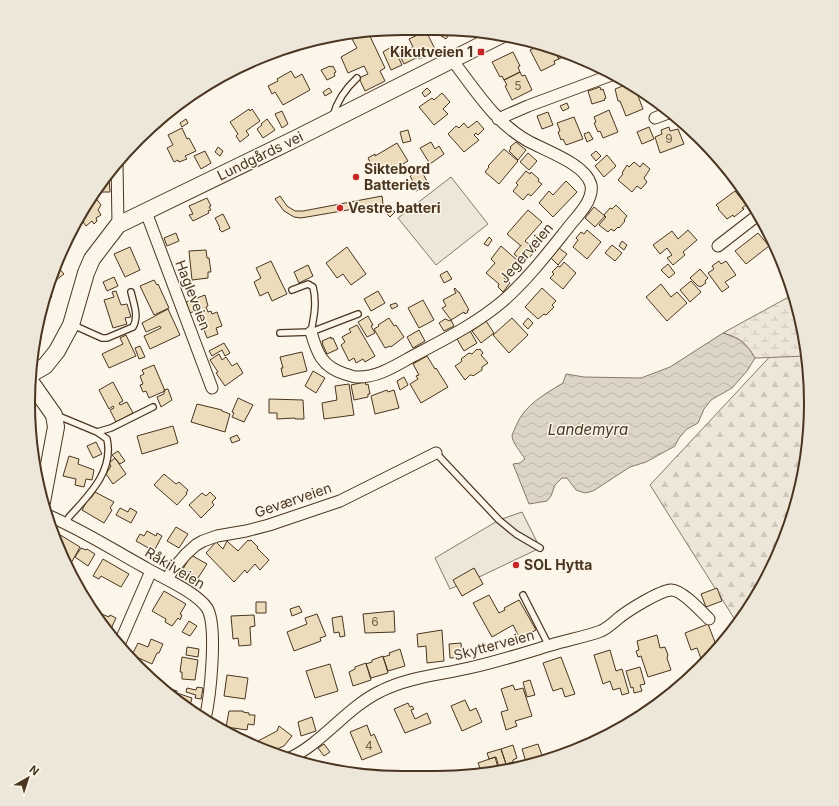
<svg xmlns="http://www.w3.org/2000/svg" width="839" height="806" viewBox="0 0 839 806" font-family="Inter,sans-serif">
<defs>
<pattern id="forest-firs" width="22" height="20" patternUnits="userSpaceOnUse"><rect width="22" height="20" fill="#ede6d9"/><path d="M5 1l3.5 6h-7zM16 11l3.5 6h-7z" fill="#cdc6ba"/></pattern>
<pattern id="wetland-marsh" width="20" height="14" patternUnits="userSpaceOnUse"><rect width="20" height="14" fill="#ede6d9"/><path d="M1 5h8M5 5V1M11 12h8M15 12V8" fill="none" stroke="#cdc6ba"/></pattern>
<pattern id="water-waves" width="16" height="10" patternUnits="userSpaceOnUse"><rect width="16" height="10" fill="#dcd4c6"/><path d="M0 5q4-4 8 0t8 0" fill="none" stroke="#beb7aa"/></pattern>
</defs>
<rect width="100%" height="100%" fill="#fbf6e9"/>
<path fill="url(#forest-firs)" stroke="#887966" d="M805,348L810,378L808,452L791,523L761,590L737,623L650,485L776,350Z"/>
<path fill="url(#wetland-marsh)" stroke="#887966" d="M794,294L798,306L807,356L755,358C746,343 740,338 723,333Z"/>
<path fill="#ede6d9" stroke="#887966" d="M451,177L488,224L436,265L398,218Z"/>
<path fill="#ede7d9" stroke="#887966" d="M522,512L540,548L479,577L474,568L457,586L450,589L435,558L499,520Z"/>
<path fill="url(#water-waves)" stroke="#887966" d="M723,333C740,338 746,343 755,358L747,371L732,388L711,400L704,409L698,423L687,429L679,438L675,446L646,462L630,467L593,491L585,493L576,490L567,478H562L555,485L551,496L547,501L529,504L513,464L520,463L525,459C521,452 512,443 512,435C513,432 515,429 516,426C524,405 545,394 563,383L566,374L584,377L641,378L670,367Z"/>
<path fill="#ecdcbc" stroke="#4a3520" d="M437,29L444,30L450,33L446,39L435,32Z
M426,31L436,51L419,59L418,57L404,64L399,54L413,47L409,39Z
M368,32L385,68L380,71L385,81L365,91L359,78L368,74L364,66L348,73L341,57L357,48L352,39Z
M542,45L553,47L559,59L554,61L555,64L541,71L530,50Z
M393,46L402,65L391,70L383,52Z
M553,47L556,48L572,55L564,59L563,57L559,59Z
M513,52L520,66L518,67L520,72L504,80L502,76L500,77L492,62Z
M330,66L331,67L333,66L336,72L334,73L335,76L327,80L321,70Z
M291,71L295,78L302,74L310,90L283,105L275,92L272,94L268,86L278,81L277,79Z
M520,72L522,76L525,75L532,90L512,100L505,86L507,85L504,80Z
M630,83L639,89L640,93L638,96L643,109L626,116L620,101H618L615,89Z
M212,84L188,102L187,101L185,102L183,100Z
M600,87L601,90L603,89L606,98L604,99L605,100L592,104L588,91Z
M329,88L332,92L325,96L323,92Z
M427,88L431,92L425,97L422,93Z
M442,93L450,102L443,109L448,114L434,125L419,107L432,98L434,100Z
M567,103L569,108L563,111L560,106Z
M249,109L250,111L252,109L260,121L246,131L249,135L240,142L236,136L238,134L230,122Z
M609,110L618,132L603,138L600,131L598,132L594,123L596,122L594,117Z
M282,111L288,124L282,128L275,114Z
M548,112L553,125L542,129L537,116Z
M574,117L583,139L566,145L563,139L561,140L558,132L560,131L557,123Z
M186,119L188,123L182,127L180,123Z
M267,119L275,130L263,138L257,129L262,125L261,124Z
M679,119H680L683,121L688,126L684,128L683,126H682Z
M477,121L484,129L478,135L476,133L474,135L479,140L464,152L448,134L456,126L459,128L464,123L468,128Z
M649,127L654,139L642,144L637,132Z
M669,127L670,131L678,129L684,144L660,153L655,137L662,134L661,130Z
M182,128L187,139L189,138L196,151L185,156L187,159L179,162L178,160L174,162L167,148L173,145L168,135Z
M408,130L411,141L403,143L400,132Z
M589,132L593,139L587,142L584,134Z
M431,142L435,149L439,146L444,154L430,164L420,148Z
M516,142L526,150L518,160L509,151L511,148L510,147Z
M397,143L408,161L394,169L392,165L385,169L383,167L375,172L368,158L375,154V156Z
M218,147L223,151L220,156L215,152Z
M504,149L518,161L499,184L485,172L489,167L488,166Z
M205,151L211,163L201,169L194,156Z
M596,151L601,156L596,161L591,155Z
M528,153L537,161L529,170L520,162Z
M607,155L616,166L604,177L595,166Z
M634,162L640,167L643,163L650,169L644,178L647,182L641,189L637,186L632,192L618,180L623,174L622,173L627,165L629,167Z
M421,170L429,185L416,191L414,188L416,187L410,176Z
M526,171L530,174L531,172L539,179L538,181L542,184L531,196L528,194L523,200L513,191L518,185L516,183Z
M106,177H109L110,192H95Z
M566,181L577,192L553,217L539,203L549,191L553,195Z
M741,187L750,201L746,204L736,191Z
M735,191L746,205L742,208L744,209L734,217L733,215L727,219L718,209L719,208L716,205Z
M280,196L287,206L295,211H303L382,196L383,204L301,218L294,217L284,211L275,199Z
M95,197L101,205L98,210L101,215L96,218L97,221L94,224L92,221L86,226L78,215L90,199L91,200Z
M207,198L211,206L209,207L211,210L208,211L209,213L193,221L189,215L193,214L189,206Z
M616,205L627,216L624,220L625,221L619,228L618,227L614,231L611,229L608,232L599,225L606,217L604,215L610,208L612,209Z
M594,207L605,216L595,227L585,218Z
M391,209L395,212L390,217L387,214Z
M528,210L542,222L525,241L536,250L528,259L524,255L520,259L514,254L521,245V246L507,234Z
M223,214L230,228L222,232L219,229L220,228L215,218Z
M587,230L601,242L587,259L573,247L578,240L576,238L581,232L584,234Z
M688,230L697,240L683,252L685,255L673,265L667,258L672,255L667,248L660,254L653,245L672,231L678,239Z
M176,233L179,241L167,246L164,238Z
M758,233L769,246L746,264L735,251Z
M489,237L492,240L488,246L484,244Z
M622,241L627,245L624,250L619,246Z
M612,245L622,253L615,261L605,253Z
M501,246L518,261L504,278L510,283L503,292L498,287L499,284L486,273L495,263L491,259Z
M130,247L140,270L125,277L114,254Z
M347,247L366,274L351,285L343,274L337,278L326,263Z
M559,248L567,254L558,265L551,258Z
M206,250L207,258H209L211,272H208V278L192,280L189,251Z
M271,261L287,294L272,301L268,292L260,296L254,282L261,278L256,268Z
M719,261L721,264L726,261L736,275L725,282L729,287L722,292L708,273L714,269L712,266Z
M564,262L576,273L563,289L550,278L554,274L552,272L558,266L560,267Z
M668,264L675,273L669,278L661,270Z
M308,265L313,276L299,283L294,272Z
M58,267L64,274L56,280L51,275L54,270Z
M700,269L708,278L705,281L706,283L700,287L699,286H698L690,278Z
M447,271L452,279L444,283L440,275Z
M114,277L118,286L107,291L103,282Z
M154,280L157,285L158,284L169,308L154,315L140,286Z
M691,281L701,292L690,302L680,290Z
M48,283L52,289L48,292L52,297L43,303Z
M661,284L671,297L677,292L687,303L667,321L646,297Z
M455,288L458,292H459L469,310L467,311L468,312L465,314L464,312L451,320L442,308L446,306L443,300L456,293L454,289Z
M542,288L556,301L552,305L554,307L546,315L544,314L538,319L525,307Z
M116,291L121,305L127,304L131,317L125,318L127,324L113,328L104,300L114,297L112,292Z
M378,291L385,303L371,311L364,299Z
M205,295L208,306L206,307L208,312L211,311L212,314L217,312L222,326L216,328L218,334L207,338L197,310L190,313L186,302Z
M423,300L434,320L419,328L408,308Z
M396,303L398,306L392,309L390,305Z
M168,309L180,335L150,349L144,336L161,328L160,326L146,332L142,323Z
M368,316L373,325L371,326L375,333L367,337L358,322Z
M389,318L394,326L396,325L404,337L391,347L390,346L385,348L374,329L379,326L378,325Z
M512,318L528,335L509,353L493,335Z
M528,318L533,323L528,329L523,324Z
M445,319L450,321L451,320L454,326L444,331L439,323Z
M486,321L494,333L481,343L472,331Z
M357,325L375,356L365,362L363,359L356,363L354,358L349,361L341,345L345,342L342,337L351,332L349,329Z
M419,330L425,341L413,348L407,337Z
M470,331L477,343L464,351L457,339Z
M126,335L136,356L109,368L102,354L123,344L120,338Z
M331,337V339L333,338L338,349L327,354L322,343H323L322,341Z
M224,343L230,353L225,356L222,350L212,356L209,351Z
M140,346L145,357L139,359L135,348Z
M477,349L478,350L480,349L483,353L481,355L488,363L482,367V370L473,376L472,375H470L465,380L455,366L461,362L462,360L461,359L469,353L472,354Z
M302,352L307,371L283,377L281,368H283L280,357Z
M219,354L222,360L226,357L232,366L237,363L243,373L225,386L216,373L218,372L210,360Z
M427,356L435,369L436,368L448,387L421,403L410,384L418,379L416,376L419,375L413,364Z
M154,365L165,391L149,398L146,391L143,392L140,385L143,384L140,376L144,374L142,370Z
M313,371L325,378L316,393L305,386Z
M404,377L408,385L400,390L397,381Z
M113,382L123,401L119,403L120,405L127,402L133,413L116,422L110,410L114,408L113,406L109,409L99,390Z
M365,382L366,385L368,384L370,394H368V397L354,400L351,385Z
M349,384L354,415L324,419L322,403L337,400L335,386Z
M168,389L172,400L161,407L157,397L164,394V390Z
M387,390L388,392L394,390L399,408L375,414L371,396Z
M238,398L253,405L244,422L232,417L234,413L232,412Z
M269,399L303,400L304,419H295V418L277,419V413H269Z
M197,404L222,410V411L230,414L225,432L191,422Z
M173,426L178,443L142,454L137,436Z
M237,435L240,440L232,443L230,438Z
M96,442L102,454L93,458L87,446Z
M118,451L125,461L120,464L112,455Z
M69,456L79,459L78,464L94,470L92,480L86,479L84,487L75,485L76,479L63,476Z
M115,458L126,474L113,484L106,474L111,466L109,463Z
M164,474L176,484L179,482L188,490L186,493L187,494L177,505L154,485Z
M95,492L114,502L110,508L112,510L104,523L82,510L89,497L91,498Z
M210,492L216,498L212,502L214,505L201,518L189,505L202,493L206,496Z
M120,508L128,512L130,508L137,512L131,523L116,515Z
M176,527L188,534L179,548L167,541Z
M147,531L156,536L157,533L162,536L154,551L136,541L140,534L144,536Z
M57,533L80,547L70,565L67,563L56,536Z
M248,540L249,541L251,540L258,547L257,548L269,560L260,570L255,564L247,573L245,570L234,582L206,553L216,542L223,549L227,541L238,551Z
M81,548L86,550L87,549L95,554L88,566L75,557Z
M191,555L207,564L198,578L183,569Z
M103,559L129,574L121,587L101,576L99,579L93,576Z
M474,568L483,584L462,596L453,580Z
M717,588L722,601L706,607L701,594Z
M164,591L186,604L180,614L182,615L180,620L178,618L172,626L165,622L166,619L152,611Z
M489,595L499,613L505,610L504,608L519,600L536,630L520,639L513,625L492,637L473,603Z
M256,602H266V613H256Z
M299,606L302,612L292,616L290,609Z
M394,611L395,632L365,633L363,614Z
M99,613L109,617L110,615L116,618L109,633L97,617Z
M317,614L326,636L320,638L321,641L294,651L287,632L307,624L305,618Z
M254,615L255,626L250,627L251,645L239,646L238,638L233,639L231,616Z
M342,616L345,636L340,637L339,632L334,633L332,618Z
M189,621L197,626L190,636L182,632Z
M708,624L718,650L703,664L697,648L691,650L685,633Z
M442,630L444,661L427,663L426,646L418,647L417,634Z
M657,635L660,648L665,647L668,655L667,658L671,670L648,677L641,656L638,657L636,651L639,650L637,641Z
M151,639L163,644L159,653H157L152,664L132,655L138,643L148,647Z
M461,643L462,657L450,658L449,644Z
M187,647L199,649L198,657L186,655Z
M400,649L405,666L388,671L383,657L390,655L389,653Z
M610,650L616,671L622,669L629,693L622,695L620,688L613,690L610,681L603,684L594,655Z
M383,656L388,673L371,678L366,664L372,662V660Z
M182,657L198,660L195,680L182,679V672H180Z
M561,657L575,694L565,697L562,688L553,691L543,663Z
M366,663L371,680L353,686L349,672L355,669V667Z
M330,664L338,691L315,698L306,671Z
M640,667L645,684L640,685L642,691L634,693L633,687L631,688L626,671Z
M227,675L248,678L245,699L224,696Z
M530,680L535,695L527,697L523,682Z
M513,685L515,690L523,688L532,716L515,721L517,726L506,730L501,712L508,710L501,689Z
M197,687L203,688L201,699L195,698L196,695L186,692L187,688L196,690Z
M168,688L177,691V693L192,698L189,709L175,700L167,693Z
M465,700L470,711L476,708L482,722L462,731L451,706Z
M408,703L410,707L412,706L414,709L411,710L415,719L427,713L431,723L405,733L394,709Z
M229,711H243V712L249,713V715H255L254,725L248,724L247,730L226,727Z
M312,717L316,731L301,736L298,722Z
M367,725L371,736L374,734L382,752L362,760L350,732Z
M279,726L292,736L284,746L270,752L261,748L258,741L277,731Z
M324,744L330,752L324,756L318,748Z
M538,744L544,761L529,766L527,761L526,762L522,749Z
M513,745L517,758L513,760V762L506,764L501,749Z
M501,749L506,764L499,767L496,757L489,759L487,753Z
M495,757L499,771L475,775L474,770L480,768L478,763Z"/>
<g fill="none" stroke-linecap="round" stroke-linejoin="round">
<defs>
<path id="lane" d="M333,116C337,101 345,89 357,78
M292,290L308,284L313,287C317,302 314,317 311,332
M73,325L102,338H107L133,327C139,316 134,305 131,292
M280,333L311,332L358,314
M56,415L97,432L107,439C114,471 89,495 69,517L66,523
M97,432L111,428L153,407
M436,453L499,520L516,534L540,548
M523,595L549,646"/>
<path id="street" d="M655,118L671,112
M498,119L528,106L614,74
M117,162L118,225
M146,212L212,388
M718,246L758,215
M311,332C317,353 322,367 345,374C349,375 353,377 356,377C377,378 395,366 413,356C443,340 476,324 503,301C527,280 547,254 567,229C576,217 594,201 591,185C586,164 544,150 528,141C494,122 475,89 452,60
M47,515C81,529 113,550 146,568C163,578 196,592 207,608C218,626 210,698 205,719
M167,579L174,568L186,554L196,545L203,541L217,536L246,531L269,525L340,501L436,453
M118,647L151,571
M288,759C322,744 347,707 381,691C409,677 439,675 469,668C497,662 524,653 551,645C567,640 585,637 601,631C608,628 614,622 620,617C629,610 659,591 671,590C681,589 702,612 709,619"/>
<path id="secondary" d="M31,374L45,366L57,351L71,325L86,273L92,259L118,225L297,138L501,35
M30,381L54,415L56,427L42,502"/>
</defs>
<use href="#lane" stroke="#4a3520" stroke-width="8"/>
<use href="#street" stroke="#4a3520" stroke-width="13"/>
<use href="#secondary" stroke="#4a3520" stroke-width="18"/>
<use href="#lane" stroke="#fbf6e9" stroke-width="5.5"/>
<use href="#street" stroke="#fbf6e9" stroke-width="11"/>
<use href="#secondary" stroke="#fbf6e9" stroke-width="16"/>
</g>
<g fill="#c62828" stroke="#fbf6e9" stroke-width="1.5">
<rect x="477" y="48" width="8" height="8" rx="2"/>
<circle cx="356" cy="177" r="4"/>
<circle cx="340" cy="208" r="4"/>
<circle cx="516" cy="565" r="4"/>
</g>
<g text-anchor="middle" stroke-width="3" stroke-linejoin="round" paint-order="stroke">
<g font-size="12" fill="#725f47">
<text x="518" y="90">5</text>
<text x="669" y="143">9</text>
<text x="375" y="626">6</text>
<text x="369" y="750">4</text>
</g>
<g font-size="14" font-weight="bold" fill="#4a3520" stroke="#fbf6e9" text-anchor="start">
<text x="473" y="57" text-anchor="end">Kikutveien 1</text>
<text x="364" y="174">Siktebord<tspan x="364" dy="16">Batteriets</tspan></text>
<text x="348" y="213">Vestre batteri</text>
<text x="524" y="570">SOL Hytta</text>
</g>
<g font-size="14" fill="#4a3520" stroke="#fbf6e9">
<text transform="translate(260 156) rotate(-26)" y="5">Lundgårds vei</text>
<text transform="translate(526 253) rotate(-49)" y="5">Jegerveien</text>
<text transform="translate(193 295) rotate(69)" y="5">Hagleveien</text>
<text transform="translate(293 500) rotate(-19)" y="5">Geværveien</text>
<text transform="translate(175 568) rotate(31)" y="5">Råkilveien</text>
<text transform="translate(494 645) rotate(-15)" y="5">Skytterveien</text>
</g>
<g font-size="15" font-style="italic" fill="#4a3520" stroke="#fbf6e9">
<text x="588" y="435">Landemyra</text>
</g>
</g>
<path d="M0 0H839V806H0ZM403 35H436A368 368 0 0 1 804 403V403A368 368 0 0 1 436 771H403A368 368 0 0 1 35 403V403A368 368 0 0 1 403 35Z" fill="#ede7d9" fill-rule="evenodd"/>
<path fill="none" stroke="#4a3520" stroke-width="2" d="M403 35H436A368 368 0 0 1 804 403V403A368 368 0 0 1 436 771H403A368 368 0 0 1 35 403V403A368 368 0 0 1 403 35Z"/>
<g transform="translate(28 778) rotate(39)" stroke="#fbf6e9" stroke-width="3" paint-order="stroke">
<path d="M0-3L7 15L0 10L-7 15Z" fill="#4a3520"/>
<text y="-6" font-size="11" font-weight="bold" text-anchor="middle" fill="#4a3520">N</text>
</g>
</svg>
